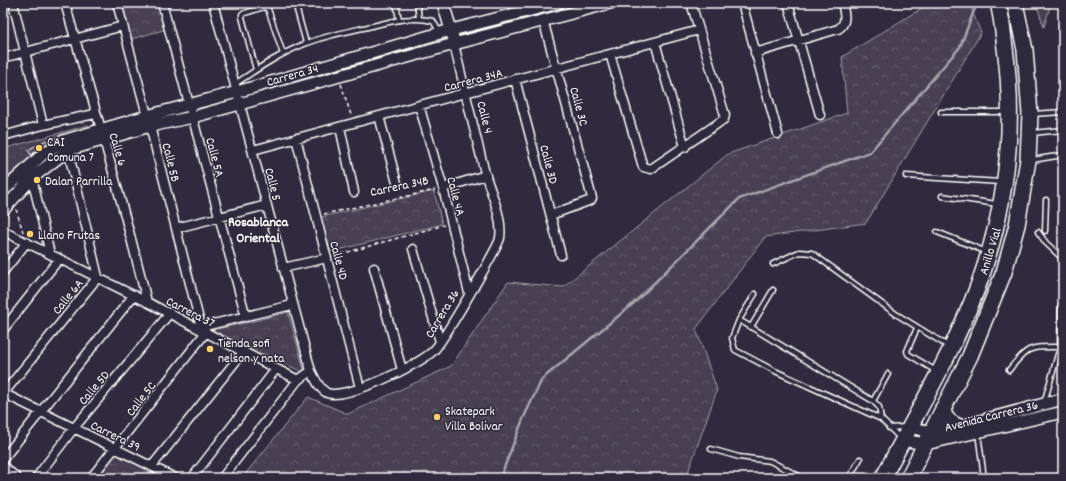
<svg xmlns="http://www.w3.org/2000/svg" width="1066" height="481" viewBox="0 0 1066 481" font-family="Dekko,sans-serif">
<defs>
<pattern id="forest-crowns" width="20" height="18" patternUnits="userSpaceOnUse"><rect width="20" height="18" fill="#464152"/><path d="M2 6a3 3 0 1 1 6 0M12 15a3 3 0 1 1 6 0" fill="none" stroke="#625e6c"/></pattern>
<filter id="shadow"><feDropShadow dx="2" dy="2" stdDeviation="0" flood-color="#0009"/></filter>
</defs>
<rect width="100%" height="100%" fill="#2f2a3d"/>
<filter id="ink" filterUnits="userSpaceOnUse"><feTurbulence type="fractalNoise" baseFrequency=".025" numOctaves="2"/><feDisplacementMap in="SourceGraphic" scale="8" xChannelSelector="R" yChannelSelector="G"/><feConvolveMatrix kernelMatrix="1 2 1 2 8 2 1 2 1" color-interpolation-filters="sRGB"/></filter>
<g filter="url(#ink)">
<path fill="url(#forest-crowns)" stroke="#a2a0a8" d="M143,3H160L167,29L131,39L123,9Z
M930,3H969L981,33L866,223L765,237L696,329L717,390L686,478H242L308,397L348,414L451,366L508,282L563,287L728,154L847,113L842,57Z
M1036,3H1051L1044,27Z
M88,125L90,130L53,142L3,183V149Z
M434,191L442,224L330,252L321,217Z
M288,312L305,373L211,330L250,322Z
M116,449L170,478H93Z"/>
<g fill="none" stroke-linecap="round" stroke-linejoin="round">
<path stroke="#a7a6ad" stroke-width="2.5" d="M498,478L502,473L523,419L542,379L634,303L739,199L870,152L960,47L977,3"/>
</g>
<path fill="#595564" stroke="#fff" filter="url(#shadow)" d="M46,140L48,143L31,155L28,150Z"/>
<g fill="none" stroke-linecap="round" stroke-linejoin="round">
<defs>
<path id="lane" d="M295,3L306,43
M396,3L399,20
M417,3L419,18
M256,70L242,17V14L264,7L268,9L283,54
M235,84C257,69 281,53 307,43C328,35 350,31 372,26C393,21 412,16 433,21L440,33
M941,112H1005
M1032,114L1063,112
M1032,133L1063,130
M1032,160L1063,155
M906,176L1000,182
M942,196L997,204
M1045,231L1046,200
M937,232L987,252
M1038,232L1046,243L1063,259
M773,264L799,252L812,253L896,314L948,346
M773,290L751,327L873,401L879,407L881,419
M739,320L755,294
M751,327L739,320L732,338L735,350L775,371L881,419L901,439
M917,328L907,351L908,354L936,371
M1009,370C1029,345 1030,347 1062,347
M873,401L888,374
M1044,403L1060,347L1061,305
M889,428L906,427
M978,433L984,478
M711,449L739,457L770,461L803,478
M849,478L860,459"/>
<path id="street" d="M13,3L43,125
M65,3C93,103 123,201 147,302
M117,3L150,126L201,327
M162,3L246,317
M213,3L311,371
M742,3L778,134
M788,3L820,115
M543,20L592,198L591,200L551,215
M655,42L685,147
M755,53L838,29C848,23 844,12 842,3
M610,54L643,167L651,169L717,124L724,119L725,115L691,3
M3,58L123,26
M515,79L561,255
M419,105L443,188L469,293
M379,116L397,183
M340,127L354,192
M3,136L43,125L95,114
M296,138L360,388
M253,150L699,30
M32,178L50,254
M443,188L486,175
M176,228L267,205
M3,231L147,302L298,380L311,371C315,378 319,389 327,393C346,400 420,365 434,350C442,343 499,246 500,238C503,217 491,194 485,173C474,130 464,87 454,44
M413,249L440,342
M283,268L327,258
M374,268L402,370
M3,272L27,242
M200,329L201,327L292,305
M3,330L59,259
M3,393L175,478
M3,394L98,277L68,150
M3,459L134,295
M3,466L17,478
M152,466L244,351
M36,478L74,428L170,313
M91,478L206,332
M192,478L276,369
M222,478L298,380"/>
<path id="secondary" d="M443,3L453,37
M3,191L43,154L63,141L147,116L237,92L440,33L558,3
M3,210L32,178L68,150L150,126L193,117L454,44L610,3
M909,427L932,432L946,430L1063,399
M902,440L926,444L1063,412"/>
<path id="highway" d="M943,408C943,418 951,424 960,427
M883,478C915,415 953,353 978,286C1006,209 1016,129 1005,48C1003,33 1002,18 998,3
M908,478L970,356L1004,272L1017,225L1028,160L1030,114L1025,50L1015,3"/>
</defs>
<use href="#lane" stroke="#fff" stroke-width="7"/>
<use href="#street" stroke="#fff" stroke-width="11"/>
<use href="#secondary" stroke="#fff" stroke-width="14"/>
<use href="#highway" stroke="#fff" stroke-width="18"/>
<path stroke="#fff" stroke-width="1.5" stroke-dasharray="4 3" stroke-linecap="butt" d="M341,84L351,115
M16,209L23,232
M324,214L435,190
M334,256L444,225
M107,478L116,476L126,478"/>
<use href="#lane" stroke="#2f2a3d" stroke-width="4"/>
<use href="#street" stroke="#2f2a3d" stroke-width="8"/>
<use href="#secondary" stroke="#2f2a3d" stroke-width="11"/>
<use href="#highway" stroke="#2f2a3d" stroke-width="15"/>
</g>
</g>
<g fill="#ffd166" stroke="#2f2a3d" stroke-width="1.5">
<circle cx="39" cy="148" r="4"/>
<circle cx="37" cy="180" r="4"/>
<circle cx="30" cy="234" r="4"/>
<circle cx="210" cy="349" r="4"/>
<circle cx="437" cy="417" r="4"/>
</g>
<g text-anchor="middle" stroke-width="3" stroke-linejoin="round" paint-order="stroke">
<g font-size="13" fill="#fff" stroke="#2f2a3d">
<text transform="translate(292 74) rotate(-16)" y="5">Carrera 34</text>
<text transform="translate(473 79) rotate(-15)" y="5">Carrera 34A</text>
<text transform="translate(580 106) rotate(75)" y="5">Calle 3C</text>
<text transform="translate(486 117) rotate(76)" y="5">Calle 4</text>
<text transform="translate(119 149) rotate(73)" y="5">Calle 6</text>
<text transform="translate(216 157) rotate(75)" y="5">Calle 5A</text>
<text transform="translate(172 162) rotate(76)" y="5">Calle 5B</text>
<text transform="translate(550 164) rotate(75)" y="5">Calle 3D</text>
<text transform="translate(274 184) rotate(76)" y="5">Calle 5</text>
<text transform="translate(399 185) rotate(-12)" y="5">Carrera 34B</text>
<text transform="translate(457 196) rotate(75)" y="5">Calle 4A</text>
<text transform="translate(989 251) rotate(-73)" y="5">Anillo Vial</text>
<text transform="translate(340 260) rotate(75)" y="5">Calle 4D</text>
<text transform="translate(67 296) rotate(-51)" y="5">Calle 6A</text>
<text transform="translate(191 311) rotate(27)" y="5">Carrera 37</text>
<text transform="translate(441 313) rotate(-59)" y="5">Carrera 36</text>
<text transform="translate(93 387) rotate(-50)" y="5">Calle 5D</text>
<text transform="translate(140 398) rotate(-52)" y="5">Calle 5C</text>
<text transform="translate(991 415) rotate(-14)" y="5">Avenida Carrera 36</text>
<text transform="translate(116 435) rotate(26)" y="5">Carrera 39</text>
</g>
<g font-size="13" fill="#fff" stroke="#2f2a3d" text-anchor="start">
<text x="47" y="146">CAI<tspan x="47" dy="15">Comuna 7</tspan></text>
<text x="45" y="185">Dalan Parrilla</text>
<text x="38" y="239">Llano Frutas</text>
<text x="218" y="347">Tienda sofi<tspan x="218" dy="15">nelson y nata</tspan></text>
<text x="445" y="415">Skatepark<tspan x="445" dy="15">Villa Bolivar</tspan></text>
</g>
<g font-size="14" font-weight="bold" fill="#fff" stroke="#2f2a3d">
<text x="258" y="226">Rosablanca<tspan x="258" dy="16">Oriental</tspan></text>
</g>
</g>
<rect width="1066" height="481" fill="none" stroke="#2f2a3d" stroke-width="16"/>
<rect x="8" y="8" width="1050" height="465" fill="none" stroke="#fff" stroke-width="1.5" filter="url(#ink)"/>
</svg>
